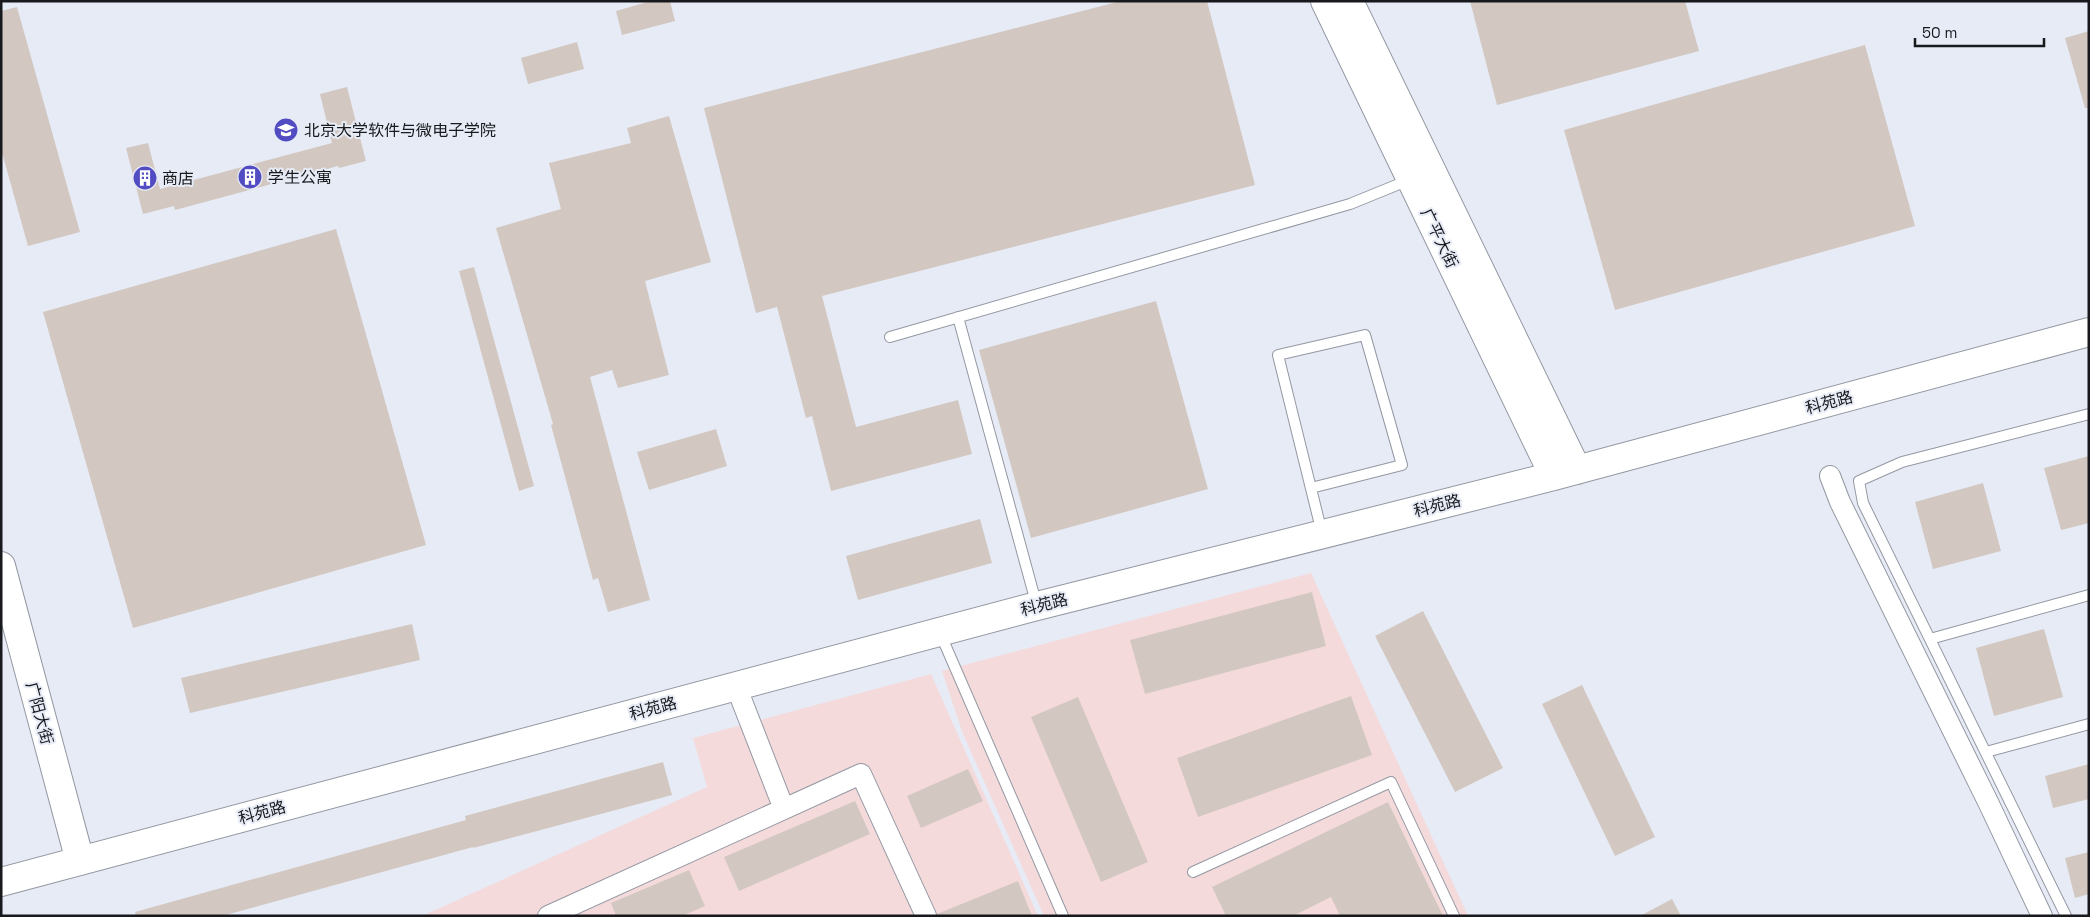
<svg xmlns="http://www.w3.org/2000/svg" width="2090" height="917" viewBox="0 0 2090 917" font-family="'Space Grotesk','Noto Sans SC',sans-serif">
<rect width="100%" height="100%" fill="#e6ebf6"/>
<path fill="#f5dadc" d="M1311,573L1468,916H1044L963,734L942,671Z
M931,674L1038,916H422L707,787L693,738Z"/>
<path fill="#d3c8c1" d="M651,1H670L675,21L622,35L616,11Z
M1121,1H1207L1255,185L822,296L856,427L958,400L972,454L831,491L812,416L806,418L777,307L756,313L704,108Z
M1470,1H1685L1699,51L1497,105Z
M17,7L80,232L28,246L1,149V11Z
M2089,31V108H2085L2065,38Z
M577,42L584,69L528,84L521,58Z
M1865,45L1915,226L1615,310L1564,130Z
M347,87L366,161L339,168L338,166L175,210L174,206L143,214L126,148L148,143L160,189L332,143L320,94Z
M669,116L711,262L645,281L669,375L618,388L612,370L590,377L650,600L608,612L598,578L593,580L551,425L553,424L496,228L561,209L549,163L631,143L627,128Z
M336,229L426,545L133,628L43,312Z
M474,267L534,486L519,491L459,271Z
M1156,301L1208,489L1031,538L979,350Z
M716,429L727,466L649,490L637,452Z
M2089,456V523L2061,530L2044,468Z
M1983,483L2001,551L1933,569L1915,502Z
M980,519L992,563L858,600L846,556Z
M1312,592L1326,646L1145,694L1130,640Z
M1423,611L1503,768L1455,792L1375,636Z
M412,624L420,660L190,713L181,678Z
M2044,629L2063,697L1994,716L1976,648Z
M1582,685L1655,837L1615,856L1542,704Z
M1351,696L1372,755L1198,817L1177,758Z
M1078,697L1148,862L1101,882L1031,717Z
M663,762L672,795L473,848V847L222,916H136L135,912L466,820L465,816Z
M2089,764V799L2053,808L2045,776Z
M968,769L983,801L921,828L907,796Z
M855,801L870,834L739,891L724,857Z
M1388,802L1443,916H1340L1331,897L1293,916H1226L1212,887Z
M2089,852V894L2075,898L2065,858Z
M689,870L705,906L682,916H616L611,903Z
M1018,881L1032,916H938L937,914Z
M1672,899L1681,916H1640Z"/>
<g fill="none" stroke-linecap="round" stroke-linejoin="round">
<defs>
<path id="lane" d="M958,317L1037,606
M890,337L1350,204L1409,180
M1311,488L1402,465L1365,335L1278,355L1322,533
M940,633L1063,916
M1930,639L2089,595
M1986,752L2089,724
M1193,872L1391,782L1454,916
M2066,916L1863,503L1859,481L1902,462L2089,414"/>
<path id="street" d="M1830,476L1840,502L1988,802L2042,916
M736,686L784,809
M548,916L861,774L926,916"/>
<path id="secondary" d="M1325,1L1554,476
M1349,1L1577,470
M1,566L80,861
M1,882L1037,606L1554,476L2089,332"/>
</defs>
<use href="#lane" stroke="#9398a2" stroke-width="12"/>
<use href="#street" stroke="#9398a2" stroke-width="22"/>
<use href="#secondary" stroke="#9398a2" stroke-width="30"/>
<use href="#lane" stroke="#fff" stroke-width="10"/>
<use href="#street" stroke="#fff" stroke-width="20"/>
<use href="#secondary" stroke="#fff" stroke-width="28"/>
</g>
<defs>
<symbol id="university-disc" viewBox="-11 -11 22 22"><circle r="9.5" fill="#524cc3" stroke="#e6ebf6"/><path d="M0-5L7-2L0 1L-7-2ZM-4 1L0 2.5L4 1V4Q0 6-4 4Z" fill="#fff"/></symbol>
<symbol id="building-disc" viewBox="-11 -11 22 22"><circle r="9.5" fill="#524cc3" stroke="#e6ebf6"/><path d="M-4-6H4V6H1V3H-1V6H-4ZM-2.5-4.3h1.7v1.8h-1.7ZM.8-4.3h1.7v1.8H.8ZM-2.5-1h1.7V.8h-1.7ZM.8-1h1.7V.8H.8Z" fill="#fff"/></symbol>
</defs>
<g fill-rule="evenodd">
<use href="#university-disc" x="272" y="116" width="28" height="28"/>
<use href="#building-disc" x="236" y="163" width="28" height="28"/>
<use href="#building-disc" x="131" y="164" width="28" height="28"/>
</g>
<g text-anchor="middle" stroke-width="4" stroke-linejoin="round" paint-order="stroke">
<g font-size="16" fill="#18191d" stroke="#e6ebf6" text-anchor="start">
<text x="304" y="136">北京大学软件与微电子学院</text>
<text x="268" y="183">学生公寓</text>
<text x="162" y="184">商店</text>
</g>
<g font-size="16" fill="#18191d" stroke="#e6ebf6">
<text transform="translate(1440 238) rotate(64)" y="6">广平大街</text>
<text transform="translate(1829 402) rotate(-15)" y="6">科苑路</text>
<text transform="translate(1437 505) rotate(-14)" y="6">科苑路</text>
<text transform="translate(1044 604) rotate(-14)" y="6">科苑路</text>
<text transform="translate(653 708) rotate(-15)" y="6">科苑路</text>
<text transform="translate(40 713) rotate(75)" y="6">广阳大街</text>
<text transform="translate(262 812) rotate(-15)" y="6">科苑路</text>
</g>
</g>
<rect width="2090" height="917" fill="none" stroke="#18191d" stroke-width="5"/>
<path d="M1915 38v8h129v-8" fill="none" stroke="#18191d" stroke-width="2.5"/>
<text x="1922" y="38" font-size="15" fill="#18191d" stroke="#e6ebf6" stroke-width="4" paint-order="stroke">50 m</text>
</svg>
